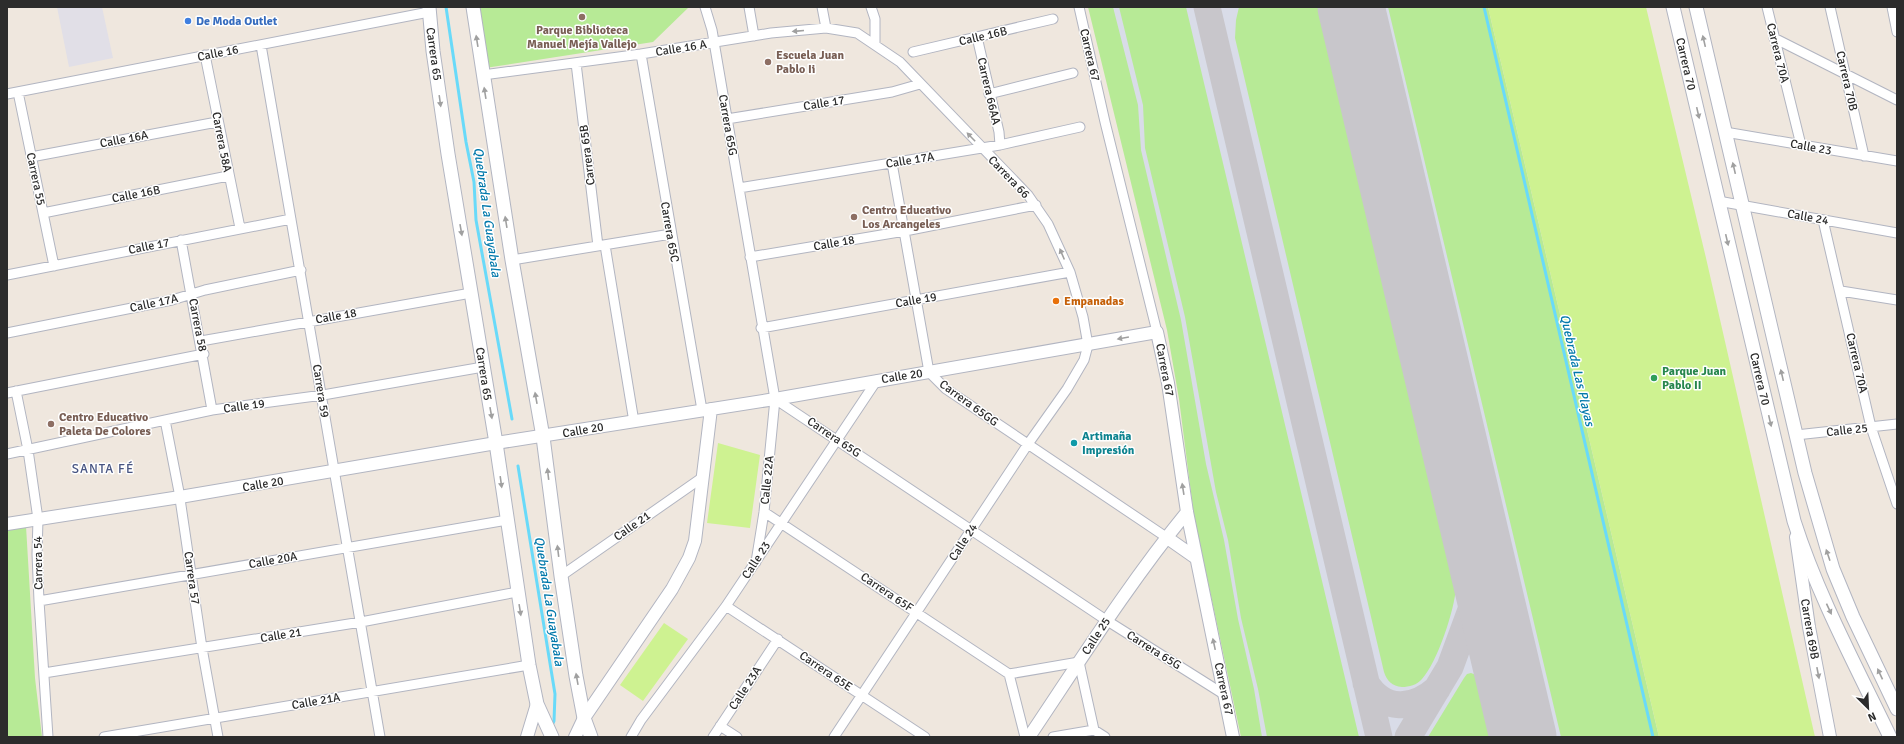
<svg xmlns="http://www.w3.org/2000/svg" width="1904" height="744" viewBox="0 0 1904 744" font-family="Signika,sans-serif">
<rect width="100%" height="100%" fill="#efe7de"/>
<path fill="#e1dfe7" d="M57,7H102L113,58L69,67Z"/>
<path fill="#d9dce8" d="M1098,7H1488L1659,737H1248L1174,328Z"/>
<path fill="#b7ea96" d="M478,7H689L653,42L485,68Z
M1088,7H1113L1138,105L1141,150L1181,320L1206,464L1224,540L1238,619L1254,689L1262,737H1241L1194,516L1179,399L1167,330Z
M1119,7H1186L1359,737H1267L1258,689L1241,618L1228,540L1216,492L1185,317L1145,148L1143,105Z
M1239,7H1319L1456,587C1455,609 1437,663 1422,679C1417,685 1409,687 1402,687C1392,686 1387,681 1384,672L1235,38L1236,20Z
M1388,7H1488L1659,737H1561Z
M26,526L35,678L42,737H7V529Z
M1471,673L1476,675L1479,680L1492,737H1428L1464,678L1467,674Z"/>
<path fill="#cef291" d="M1488,7H1646L1706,258L1815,737H1659Z
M718,443L760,455L750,528L707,523Z
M664,623L688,639L643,701L620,685Z"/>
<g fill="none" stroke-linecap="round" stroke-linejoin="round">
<path stroke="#69daf9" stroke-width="3" d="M446,7L466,142L474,182L476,220L512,419
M1484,7L1653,737
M518,466L555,694L554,721L551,727"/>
<path stroke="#c8c6cb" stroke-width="27" d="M1207,7L1379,737
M1366,683C1384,712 1413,710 1437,689
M1408,737L1450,667L1485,572"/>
<path stroke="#c8c6cb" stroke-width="67" d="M1351,7L1523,737"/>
<defs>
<path id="minor" d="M705,7L712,30L775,399L764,512L756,562
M749,7L754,36
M822,7L826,28
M871,7L875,19V44
M1079,7L1105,122L1157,332
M1767,7L1801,145
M1830,7L1864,156
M1892,7L1897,32
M977,37L999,132L1000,145
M1774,38L1897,100
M261,45C301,275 340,506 380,737
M913,52L1053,19
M641,54L702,410
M205,55L240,228
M576,63L598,246
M483,75L641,54L771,33L826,28L857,33L900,62L1028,195L1048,224L1070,272L1083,317L1088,345L1084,360L1067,389L1028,444L834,737
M18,92L54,266
M7,94L429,12
M989,94L1073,73
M727,119L892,92L920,84
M1725,132L1897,161
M31,157L217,122
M892,163L929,372L946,389L1166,537
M739,188L1000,145L1080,127
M1718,201L1897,233
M43,213L228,176
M1823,220L1871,427L1897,504
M181,240L212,410
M605,245L634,422
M750,257L905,231L1036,205
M512,260L671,234
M7,275L291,219
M1841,291L1897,300
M761,328L1070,272
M7,333L172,300L205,290L301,270
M201,341L471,293
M16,391L28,450L38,519L37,554L39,601L48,737
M7,393L204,354
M775,399L1106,620L1225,695
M165,420L179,492L202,648L218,737
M1796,435L1897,424
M7,454L212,410L323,395L483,367
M764,512L1009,674L1025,737
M561,576L703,477
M39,601L507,520
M726,606L925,737
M44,673L361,622L517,592
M1009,674L1079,662L1094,730
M720,726L737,737
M104,737L529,665
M631,737L641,720L726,606L877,380
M713,737L778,639
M1053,737L1094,730L1105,737"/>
<path id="tertiary" d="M7,524L180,497L496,443L775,399L1157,332L1168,383L1187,512L1233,737
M1166,537L1196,558
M1796,537L1809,627L1830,737
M527,737L537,704
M575,737L584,718L672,589L689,558L695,541L711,409
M1029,737C1080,661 1129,583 1187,512"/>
<path id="secondary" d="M429,7L433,51L448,154L496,443L529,665L537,704L552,737
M473,7L512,260L543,437L561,576L576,676L584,718L591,737
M1673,7L1794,521C1818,596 1856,666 1890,737
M1696,7L1805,473L1833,569L1853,617L1897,709"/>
</defs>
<use href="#minor" stroke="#b2b5c1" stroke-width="11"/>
<use href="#tertiary" stroke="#b2b5c1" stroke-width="14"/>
<use href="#secondary" stroke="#b2b5c1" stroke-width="15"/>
<use href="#minor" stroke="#fff" stroke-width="9"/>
<use href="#tertiary" stroke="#fff" stroke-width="12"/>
<use href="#secondary" stroke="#fff" stroke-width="13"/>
</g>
<defs><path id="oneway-solid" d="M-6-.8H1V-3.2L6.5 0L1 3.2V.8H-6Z"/></defs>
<g fill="#a0a0a0">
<use href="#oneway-solid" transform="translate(798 31) rotate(175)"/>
<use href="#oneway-solid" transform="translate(477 41) rotate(-99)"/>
<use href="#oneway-solid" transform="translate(1704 41) rotate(-103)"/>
<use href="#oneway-solid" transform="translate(485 93) rotate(-99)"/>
<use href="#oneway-solid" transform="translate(440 101) rotate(82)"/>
<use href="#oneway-solid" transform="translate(1698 113) rotate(77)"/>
<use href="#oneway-solid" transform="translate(971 137) rotate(-134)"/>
<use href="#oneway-solid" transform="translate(1734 168) rotate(-103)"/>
<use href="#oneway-solid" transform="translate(506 222) rotate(-99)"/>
<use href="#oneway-solid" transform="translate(461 230) rotate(80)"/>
<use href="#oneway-solid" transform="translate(1727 240) rotate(77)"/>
<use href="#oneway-solid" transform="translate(1062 254) rotate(-113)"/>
<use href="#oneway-solid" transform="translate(1123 338) rotate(170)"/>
<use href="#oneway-solid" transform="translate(1782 375) rotate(-103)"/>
<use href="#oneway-solid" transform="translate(536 398) rotate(-100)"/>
<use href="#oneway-solid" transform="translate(491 413) rotate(80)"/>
<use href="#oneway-solid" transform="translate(1770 421) rotate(77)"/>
<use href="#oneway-solid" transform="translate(548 474) rotate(-97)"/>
<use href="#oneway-solid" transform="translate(501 482) rotate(82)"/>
<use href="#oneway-solid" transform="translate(1183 489) rotate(-99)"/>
<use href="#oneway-solid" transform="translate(558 551) rotate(-97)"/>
<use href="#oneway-solid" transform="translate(1828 555) rotate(-109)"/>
<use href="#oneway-solid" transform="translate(1829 609) rotate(65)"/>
<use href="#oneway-solid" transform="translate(520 610) rotate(81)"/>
<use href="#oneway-solid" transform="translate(1214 644) rotate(-102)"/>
<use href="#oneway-solid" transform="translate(1818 673) rotate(79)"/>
<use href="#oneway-solid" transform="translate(1880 674) rotate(-115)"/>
<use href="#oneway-solid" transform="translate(577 679) rotate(-100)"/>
</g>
<g fill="#8d6e63" stroke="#fff" stroke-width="1.5">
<circle cx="582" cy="17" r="4"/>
<circle cx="768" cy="62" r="4"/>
<circle cx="854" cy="217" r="4"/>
<circle cx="51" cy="424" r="4"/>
</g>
<circle fill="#3f7fe0" stroke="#fff" stroke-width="1.5" cx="188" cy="21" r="4"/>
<circle fill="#e8710a" stroke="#fff" stroke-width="1.5" cx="1056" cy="301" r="4"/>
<circle fill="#2e9e5b" stroke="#fff" stroke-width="1.5" cx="1654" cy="378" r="4"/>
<circle fill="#0f9aa8" stroke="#fff" stroke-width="1.5" cx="1074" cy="443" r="4"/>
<g text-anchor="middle" stroke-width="3" stroke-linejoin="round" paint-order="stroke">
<g font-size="12" font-weight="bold" fill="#366cbe" stroke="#fff" text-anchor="start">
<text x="196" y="25">De Moda Outlet</text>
</g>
<g font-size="12" font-weight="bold" fill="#785e54" stroke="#fff" text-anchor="start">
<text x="582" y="34" text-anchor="middle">Parque Biblioteca<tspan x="582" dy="14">Manuel Mejía Vallejo</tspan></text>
<text x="776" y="59">Escuela Juan<tspan x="776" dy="14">Pablo Ii</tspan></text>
<text x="862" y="214">Centro Educativo<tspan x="862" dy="14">Los Arcangeles</tspan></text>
<text x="59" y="421">Centro Educativo<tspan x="59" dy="14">Paleta De Colores</tspan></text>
</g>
<g font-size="12" fill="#2c2c2c" stroke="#fff">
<text transform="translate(983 36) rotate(-13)" y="4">Calle 16B</text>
<text transform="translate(681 48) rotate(-9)" y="4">Calle 16 A</text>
<text transform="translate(218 53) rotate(-11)" y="4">Calle 16</text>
<text transform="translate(1778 53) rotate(76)" y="4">Carrera 70A</text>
<text transform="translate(434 54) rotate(82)" y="4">Carrera 65</text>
<text transform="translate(1090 55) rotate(77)" y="4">Carrera 67</text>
<text transform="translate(1686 64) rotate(77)" y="4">Carrera 70</text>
<text transform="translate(1847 81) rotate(77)" y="4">Carrera 70B</text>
<text transform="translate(989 91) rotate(77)" y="4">Carrera 66AA</text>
<text transform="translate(824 103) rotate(-9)" y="4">Calle 17</text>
<text transform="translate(728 125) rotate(80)" y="4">Carrera 65G</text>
<text transform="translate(124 139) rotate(-11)" y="4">Calle 16A</text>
<text transform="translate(222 142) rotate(79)" y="4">Carrera 58A</text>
<text transform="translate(1811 147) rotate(10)" y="4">Calle 23</text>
<text transform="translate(587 155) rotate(-97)" y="4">Carrera 65B</text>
<text transform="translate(910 160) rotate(-9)" y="4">Calle 17A</text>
<text transform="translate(1009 177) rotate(46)" y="4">Carrera 66</text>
<text transform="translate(36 179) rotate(78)" y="4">Carrera 55</text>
<text transform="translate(136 194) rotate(-11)" y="4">Calle 16B</text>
<text transform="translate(1808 217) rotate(10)" y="4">Calle 24</text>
<text transform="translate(670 232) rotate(80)" y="4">Carrera 65C</text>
<text transform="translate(834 243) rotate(-10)" y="4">Calle 18</text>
<text transform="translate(149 246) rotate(-11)" y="4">Calle 17</text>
<text transform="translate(916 300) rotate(-10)" y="4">Calle 19</text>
<text transform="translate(154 303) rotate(-12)" y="4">Calle 17A</text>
<text transform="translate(336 316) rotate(-10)" y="4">Calle 18</text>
<text transform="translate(198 325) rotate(79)" y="4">Carrera 58</text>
<text transform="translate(1857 363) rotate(77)" y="4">Carrera 70A</text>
<text transform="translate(1165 370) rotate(79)" y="4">Carrera 67</text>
<text transform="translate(484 374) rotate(81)" y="4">Carrera 65</text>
<text transform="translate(902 376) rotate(-9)" y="4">Calle 20</text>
<text transform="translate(1760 379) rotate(77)" y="4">Carrera 70</text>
<text transform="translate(321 391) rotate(81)" y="4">Carrera 59</text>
<text transform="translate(969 403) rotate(36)" y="4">Carrera 65GG</text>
<text transform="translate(244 406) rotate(-8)" y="4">Calle 19</text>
<text transform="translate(583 430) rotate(-10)" y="4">Calle 20</text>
<text transform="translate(1847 430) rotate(-6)" y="4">Calle 25</text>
<text transform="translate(834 437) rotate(34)" y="4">Carrera 65G</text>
<text transform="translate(767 480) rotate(-84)" y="4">Calle 22A</text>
<text transform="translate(263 484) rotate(-10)" y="4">Calle 20</text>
<text transform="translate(632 526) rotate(-35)" y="4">Calle 21</text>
<text transform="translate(963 542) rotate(-57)" y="4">Calle 24</text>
<text transform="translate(273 560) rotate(-10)" y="4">Calle 20A</text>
<text transform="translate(756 560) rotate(-57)" y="4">Calle 23</text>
<text transform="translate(38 563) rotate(-91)" y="4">Carrera 54</text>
<text transform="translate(192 578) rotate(82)" y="4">Carrera 57</text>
<text transform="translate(887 592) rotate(34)" y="4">Carrera 65F</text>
<text transform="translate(1810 629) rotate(80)" y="4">Carrera 69B</text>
<text transform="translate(281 635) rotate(-9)" y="4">Calle 21</text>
<text transform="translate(1096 636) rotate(-57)" y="4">Calle 25</text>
<text transform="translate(1154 650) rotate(32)" y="4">Carrera 65G</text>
<text transform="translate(826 671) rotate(34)" y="4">Carrera 65E</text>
<text transform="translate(745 688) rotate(-57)" y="4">Calle 23A</text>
<text transform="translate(1224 689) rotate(78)" y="4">Carrera 67</text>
<text transform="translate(316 701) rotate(-10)" y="4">Calle 21A</text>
</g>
<g font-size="12" font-weight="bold" fill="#c56008" stroke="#fff" text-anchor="start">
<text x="1064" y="305">Empanadas</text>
</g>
<g font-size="12" font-weight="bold" fill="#27864d" stroke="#fff" text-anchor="start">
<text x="1662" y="375">Parque Juan<tspan x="1662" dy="14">Pablo II</tspan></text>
</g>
<g font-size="12" font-weight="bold" fill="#0d838f" stroke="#fff" text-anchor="start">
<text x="1082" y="440">Artimaña<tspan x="1082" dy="14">Impresión</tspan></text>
</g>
<g font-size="13" font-style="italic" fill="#0279ab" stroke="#fff">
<text transform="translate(488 212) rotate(82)" y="5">Quebrada La Guayabala</text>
<text transform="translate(1578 370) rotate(77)" y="5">Quebrada Las Playas</text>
<text transform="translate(550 601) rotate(81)" y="5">Quebrada La Guayabala</text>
</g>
<g font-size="13" letter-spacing="1" fill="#485582" stroke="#fff">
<text x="103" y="473">SANTA FÉ</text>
</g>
</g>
<rect width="1904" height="744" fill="none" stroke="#2c2c2c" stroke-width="16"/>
<g transform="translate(1868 708) rotate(156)" stroke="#ffffff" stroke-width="3" paint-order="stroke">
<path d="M0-3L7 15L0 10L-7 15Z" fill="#2c2c2c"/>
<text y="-6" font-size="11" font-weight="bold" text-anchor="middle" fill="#2c2c2c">N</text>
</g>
</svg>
